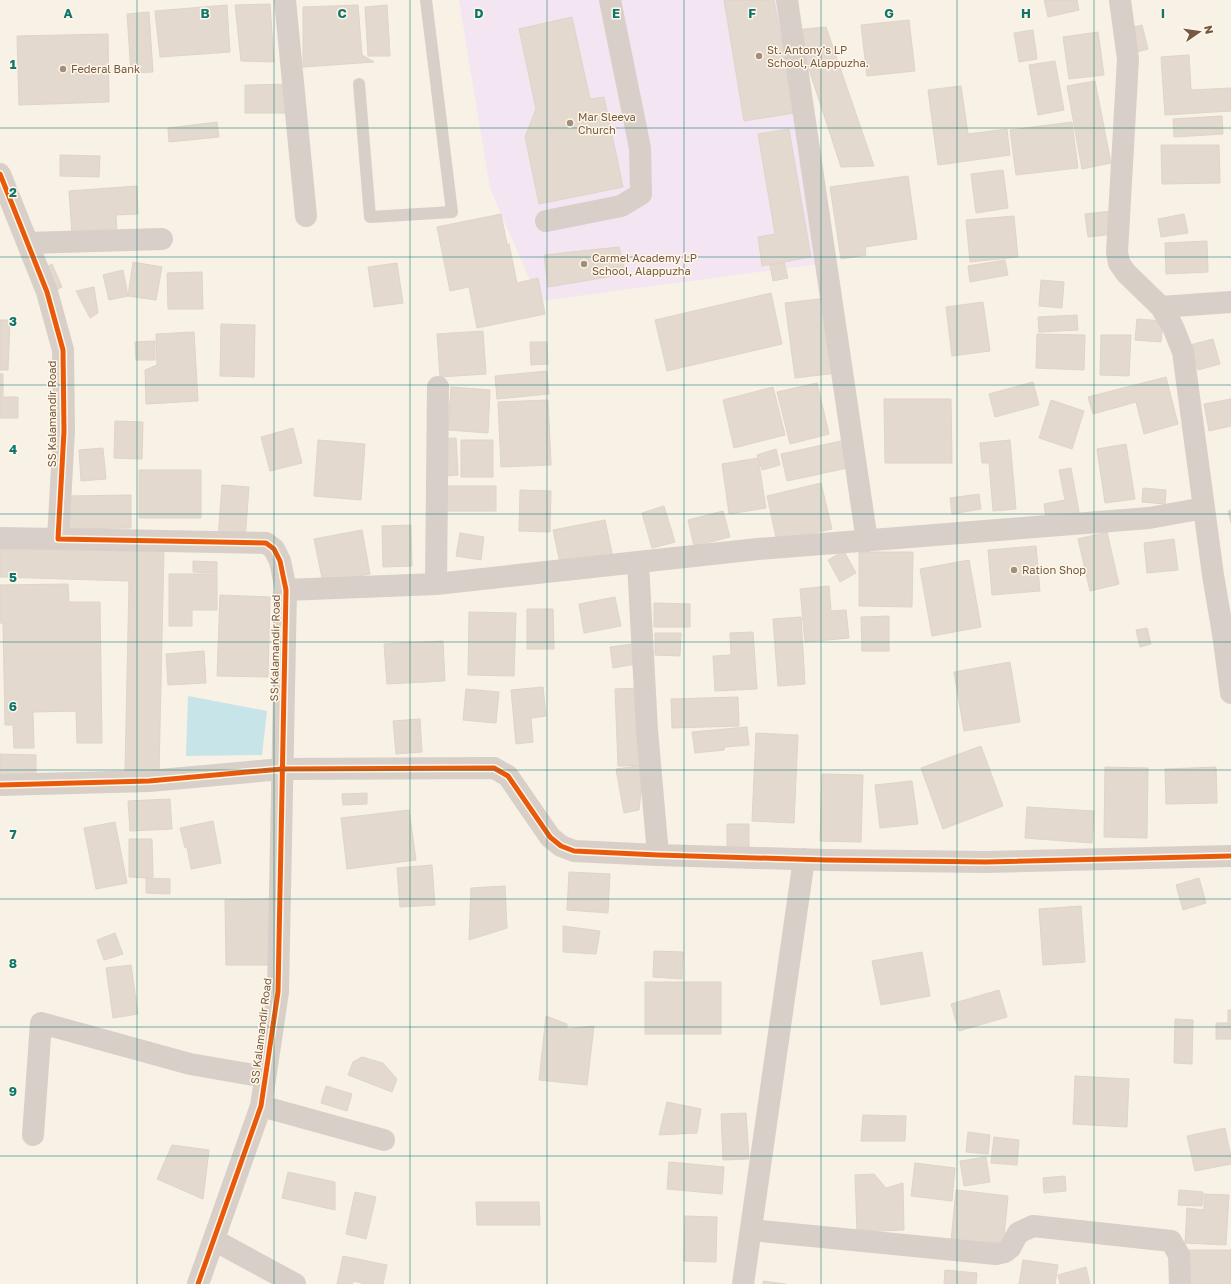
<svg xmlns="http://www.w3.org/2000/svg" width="1231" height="1284" viewBox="0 0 1231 1284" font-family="'Golos Text',sans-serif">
<rect width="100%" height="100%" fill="#f7f1e6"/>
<path fill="#f3e5f1" d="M459,0H779L820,264L539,301L490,188Z"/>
<path fill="#c7e4e8" d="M188,696L267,711L262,755L186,756Z"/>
<path fill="#e3d9ce" stroke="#e0d4c8" d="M724,0H774L794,113L744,121Z
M1044,0H1077L1079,10L1048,17Z
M270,4L274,62L241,61L235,5Z
M227,5L230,52L160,57L155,11Z
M358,5L362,55L374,62L303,67V7Z
M387,5L390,56H368L365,7Z
M149,12L153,72L131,73L127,14Z
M572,17L590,99L604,97L623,187L539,204L525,137L536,109L519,29Z
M909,20L915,71L867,76L861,25Z
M1142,25L1148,49L1137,52L1131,28Z
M826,27L874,166L841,167L796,30Z
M1033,30L1037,59L1019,62L1014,33Z
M1098,32L1104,75L1069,79L1063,37Z
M108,34L109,102L19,105L17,36Z
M1189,55L1191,90L1231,88V111L1165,115L1161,57Z
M1055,61L1064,110L1038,115L1029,65Z
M1095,81L1111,163L1082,169L1067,86Z
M292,84L293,113H245V85Z
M961,86L968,134L1007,129L1010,155L938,165L928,90Z
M1222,116L1223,134L1174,137L1173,119Z
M217,122L219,137L169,142L168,128Z
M1072,122L1078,168L1016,175L1010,130Z
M789,129L811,257L762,266L758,237L775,234L758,134Z
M1161,145H1219L1220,183L1162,184Z
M60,155L100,156L99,177L60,176Z
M1003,170L1008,208L976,213L971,174Z
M908,176L917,239L865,247L866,255L841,259L830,187Z
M137,186L138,214L116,215L117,233L72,236L69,191Z
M1111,211L1114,234L1088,237L1085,214Z
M501,214L507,244H509L517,283L538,278L545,314L477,328L469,287L450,291L437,227Z
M1184,214L1188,233L1161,237L1158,219Z
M1014,216L1018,257L970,262L966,220Z
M1207,241L1208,272L1166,274L1165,243Z
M619,247L626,274L548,287L544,255Z
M1005,260L1008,275L970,282L968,266Z
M133,262L162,267L156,300L128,296Z
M784,262L788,278L773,281L770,265Z
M397,263L403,303L374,307L368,267Z
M52,264L62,287L53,291L44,268Z
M123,270L128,296L109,300L103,275Z
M202,272L203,309H168L167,273Z
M1041,280L1064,282L1062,308L1039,306Z
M94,287L98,313L90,318L76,291Z
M771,293L782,344L667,371L655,320Z
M827,298L837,373L795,378L785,303Z
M983,302L990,351L952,356L946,307Z
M1077,315L1078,330L1039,332L1038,317Z
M1137,319L1163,321L1161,342L1135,340Z
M0,320H10L8,370H0Z
M221,324L255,325L254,377L220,376Z
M483,331L486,374L440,377L437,334Z
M194,332L198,401L146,404L145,370L157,365L156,334Z
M1037,334L1085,335L1084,370L1036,368Z
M1101,335H1131L1129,376L1100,375Z
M1213,339L1220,364L1198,370L1190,345Z
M155,341V360H136L135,342Z
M530,342H547L548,364L531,365Z
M547,371L549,394L497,399L495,376Z
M0,374H3V397H18V418H0Z
M1166,377L1178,424L1144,434L1136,402L1093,414L1088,397Z
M1033,382L1039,405L995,417L989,394Z
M817,383L829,434L790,444L777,392Z
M451,387L490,390L488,433L448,430Z
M773,387L785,435L734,448L723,400Z
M884,399H951L952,463H885Z
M1231,399V426L1209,431L1204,404Z
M548,400L551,465L501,467L498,402Z
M1051,400L1084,411L1072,449L1039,438Z
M115,421L143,422L142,459L114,458Z
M293,428L302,463L270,471L261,437Z
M456,438L458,475L442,476L440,439Z
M318,440L365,444L361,500L314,496Z
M461,440H493V477H461Z
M846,440L852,467L787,481L781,454Z
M1010,440L1016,509L993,511L989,463H982L980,443Z
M1126,444L1135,499L1105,503L1097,449Z
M103,448L106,479L81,481L79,450Z
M776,449L780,465L762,470L757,455Z
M758,458L766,508L729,514L722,464Z
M1071,468L1079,512L1046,518L1044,504L1065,500L1059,470Z
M139,470H201V518H139Z
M821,483L832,529L777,542L767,496Z
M222,485L249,487L245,540L218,538Z
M444,486H496V511H444Z
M1143,488L1166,490L1165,504L1142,502Z
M520,490L551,491L550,532L519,531Z
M979,494L981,509L952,514L950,498Z
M131,495V528L66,529V496Z
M664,506L675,542L652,548L642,513Z
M1231,510V523L1228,511Z
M723,511L730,537L694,546L688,520Z
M605,520L613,558L561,568L553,530Z
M411,525L412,566L383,567L382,526Z
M362,530L370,574L323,583L314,539Z
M1107,532L1119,584L1090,591L1078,539Z
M460,533L484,537L481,560L456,556Z
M1174,539L1178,570L1147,573L1144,543Z
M0,545L164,549L159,773L125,772L129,581L0,577Z
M1036,546L1040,591L992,595L988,550Z
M844,551L856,573L840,582L828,560Z
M859,552H913L912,607L859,606Z
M969,560L981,627L932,636L920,569Z
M193,561L217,562V573L193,572Z
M169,574H217V610H192V626H169Z
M68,584L69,602H100L102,743H77L76,711L33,712L34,748H14L13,725H5L3,623H0V585Z
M829,586L831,611L846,610L849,638L805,642L800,589Z
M220,595L270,597L268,677L217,676Z
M615,597L621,626L584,633L579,604Z
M654,603L690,604V627H654Z
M527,609H553L554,649H527Z
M469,612L516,613L514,676L468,675Z
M889,616V651H862L861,617Z
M801,617L805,684L778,686L773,619Z
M1147,628L1151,644L1140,647L1136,630Z
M753,632L757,689L715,691L713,656L731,655L730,633Z
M655,633H681L680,656L655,655Z
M443,641L445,681L387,684L384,644Z
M633,644L636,664L613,668L610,647Z
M204,651L206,683L168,685L166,654Z
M1010,662L1020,722L964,731L954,672Z
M543,687L546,716L531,718L533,742L516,744L511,690Z
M641,688L644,765L618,766L615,689Z
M466,689L499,692L496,723L463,720Z
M738,697L739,726L672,728L671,699Z
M420,719L422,752L396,754L393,721Z
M747,727L749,745L725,747L724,750L695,753L692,732Z
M756,733L798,735L794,823L752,821Z
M981,746L1003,806L943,829L921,768Z
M0,754L36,755V778L0,777Z
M644,765L639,810L624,813L616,769Z
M1105,767L1148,768L1147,838L1104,837Z
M1216,767L1217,803L1166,804L1165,769Z
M822,774L863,775L861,842L820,841Z
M912,781L918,824L880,828L875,785Z
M367,793V804L343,805L342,794Z
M170,799L172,829L130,831L128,801Z
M1027,807L1094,811L1092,843L1025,838Z
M409,810L416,860L347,869L341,818Z
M213,821L221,863L191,869L187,847L185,848L180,828Z
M115,822L127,883L96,889L84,828Z
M727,824H749V851H727Z
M129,839H152L153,877L146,878L129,877Z
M432,865L435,905L400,907L397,868Z
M569,872L610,874L608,913L567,910Z
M146,878L170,879V894L146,893Z
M1199,878L1206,903L1183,910L1176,885Z
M505,886L507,928L469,940L471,888Z
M271,899L272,965H226L225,900Z
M1081,906L1085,962L1043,965L1039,909Z
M563,926L600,931L596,954L563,952Z
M115,933L123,954L104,960L97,940Z
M654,951L683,952L682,979L653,977Z
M922,952L930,996L881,1005L872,961Z
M131,965L138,1014L113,1018L106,968Z
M645,982H721V1034H645Z
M999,990L1007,1017L959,1031L951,1004Z
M1228,1010H1231V1039H1216V1023H1228Z
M546,1016L567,1024V1029L594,1026L587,1085L539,1080Z
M1175,1019L1193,1020L1192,1064L1174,1063Z
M362,1057L383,1063L397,1079L392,1092L348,1075L353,1062Z
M1075,1076L1129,1079L1127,1127L1073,1124Z
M326,1086L352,1094L347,1111L321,1103Z
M667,1102L701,1109L697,1133L659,1135Z
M746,1113L749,1159L723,1160L721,1114Z
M863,1115L906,1116L905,1141H861Z
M1225,1128L1231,1157V1164L1195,1171L1187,1136Z
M968,1132L990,1135L988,1154L966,1152Z
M994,1137L1019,1140L1017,1165L991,1163Z
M172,1145L209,1150L203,1199L157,1179Z
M986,1157L990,1182L964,1186L960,1161Z
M669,1162L724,1167L722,1194L667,1189Z
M915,1163L955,1168L952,1201L911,1196Z
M288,1172L335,1182V1210L282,1198Z
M874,1174L886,1188L903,1183L904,1230L857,1232L855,1175Z
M1065,1176L1066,1191L1044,1193L1043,1178Z
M956,1190L1008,1196L1003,1247L951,1241Z
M1179,1190L1203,1192L1202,1206L1178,1205Z
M355,1192L376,1197L366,1239L346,1234Z
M1204,1194L1229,1195L1226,1245L1185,1243L1187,1208L1204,1210Z
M476,1202H539L540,1225H477Z
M685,1216L717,1217L716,1262L684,1261Z
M1189,1250H1231V1284H1189Z
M343,1256L387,1265L383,1284H365L354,1281L352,1284H337Z
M1023,1260L1058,1265L1055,1284H1019Z
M1086,1267L1090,1284H1060L1058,1275Z
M945,1270L977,1273L976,1284H944Z
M763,1281L786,1284H763Z"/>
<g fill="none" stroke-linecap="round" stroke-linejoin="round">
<path stroke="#d8cfc8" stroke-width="12" d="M359,84L370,217L452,212L426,0"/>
<path stroke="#d8cfc8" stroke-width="22" d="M285,0L306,216
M787,0L867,541
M1120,0L1128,59L1117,252L1119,263L1126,273L1161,307L1173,327L1183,352L1213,575L1223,634L1231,693
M0,174L47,292L63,350L64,431L58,539L266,543L274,549L280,561L286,590L278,992L261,1106L198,1284
M546,221L621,206L641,194L640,148L610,0
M28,243L162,239
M1161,307L1231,302
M0,538L58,539
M638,563L647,730L658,855
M436,584L438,387
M286,590L436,584L758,549L1149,518L1204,508
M0,785L149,781L282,769L494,768L508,776L550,837L561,846L574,851L658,855L826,860L986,862L1231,856
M261,1106L384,1140
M33,1135L41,1023L190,1064L265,1077
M751,1230L996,1254L1005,1252L1010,1248L1018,1233L1033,1226L1171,1241L1179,1255L1180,1284
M214,1240L295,1284
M743,1284L804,859"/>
<defs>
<path id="cycleway" d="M0,174L47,292L63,350L64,431L58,539L266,543L274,549L280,561L286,590L278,992L261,1106L198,1284
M0,785L149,781L282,769L494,768L508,776L550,837L561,846L574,851L658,855L826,860L986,862L1231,856"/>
</defs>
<use href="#cycleway" stroke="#fff7e7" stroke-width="8"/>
<use href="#cycleway" stroke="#e8590c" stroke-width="5"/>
</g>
<path fill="none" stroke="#0f766e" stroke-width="1" stroke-opacity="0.55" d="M137,0V1284M274,0V1284M410,0V1284M547,0V1284M684,0V1284M821,0V1284M957,0V1284M1094,0V1284M0,128H1231M0,257H1231M0,385H1231M0,514H1231M0,642H1231M0,770H1231M0,899H1231M0,1027H1231M0,1156H1231"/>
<g fill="#a38e7d" stroke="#fff7e7" stroke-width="1.5">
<circle cx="759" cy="56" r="4"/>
<circle cx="63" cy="69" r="4"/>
<circle cx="570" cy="123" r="4"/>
<circle cx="584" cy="264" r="4"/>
<circle cx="1014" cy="570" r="4"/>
</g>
<g text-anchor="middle" stroke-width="3" stroke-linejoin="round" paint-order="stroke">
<g font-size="11" fill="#765945" stroke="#fff7e7" text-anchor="start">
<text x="767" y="54">St. Antony's LP<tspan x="767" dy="13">School, Alappuzha.</tspan></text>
<text x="71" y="73">Federal Bank</text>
<text x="578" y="121">Mar Sleeva<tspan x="578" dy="13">Church</tspan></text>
<text x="592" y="262">Carmel Academy LP<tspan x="592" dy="13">School, Alappuzha</tspan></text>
<text x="1022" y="574">Ration Shop</text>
</g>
<g font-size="11" fill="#765945" stroke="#fff7e7">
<text transform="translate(52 414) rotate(-90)" y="4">SS Kalamandir Road</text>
<text transform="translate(275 648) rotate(-89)" y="4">SS Kalamandir Road</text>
<text transform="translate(261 1031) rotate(-83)" y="4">SS Kalamandir Road</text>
</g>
</g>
<g font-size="13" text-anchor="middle" font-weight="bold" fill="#0f766e" stroke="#fff7e7" stroke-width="3" stroke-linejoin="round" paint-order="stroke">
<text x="68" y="18">A</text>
<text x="205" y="18">B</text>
<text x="342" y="18">C</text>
<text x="479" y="18">D</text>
<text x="616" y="18">E</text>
<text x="752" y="18">F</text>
<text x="889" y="18">G</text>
<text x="1026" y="18">H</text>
<text x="1163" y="18">I</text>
<text x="13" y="69">1</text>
<text x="13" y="197">2</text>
<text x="13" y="326">3</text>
<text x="13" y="454">4</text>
<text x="13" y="582">5</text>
<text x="13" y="711">6</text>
<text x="13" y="839">7</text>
<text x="13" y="968">8</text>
<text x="13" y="1096">9</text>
</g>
<g transform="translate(1199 32) rotate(77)" stroke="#fff7e7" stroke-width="3" paint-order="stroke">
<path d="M0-3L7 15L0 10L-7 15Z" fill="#765945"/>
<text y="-6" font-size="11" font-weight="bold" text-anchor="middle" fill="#765945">N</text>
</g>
</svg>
